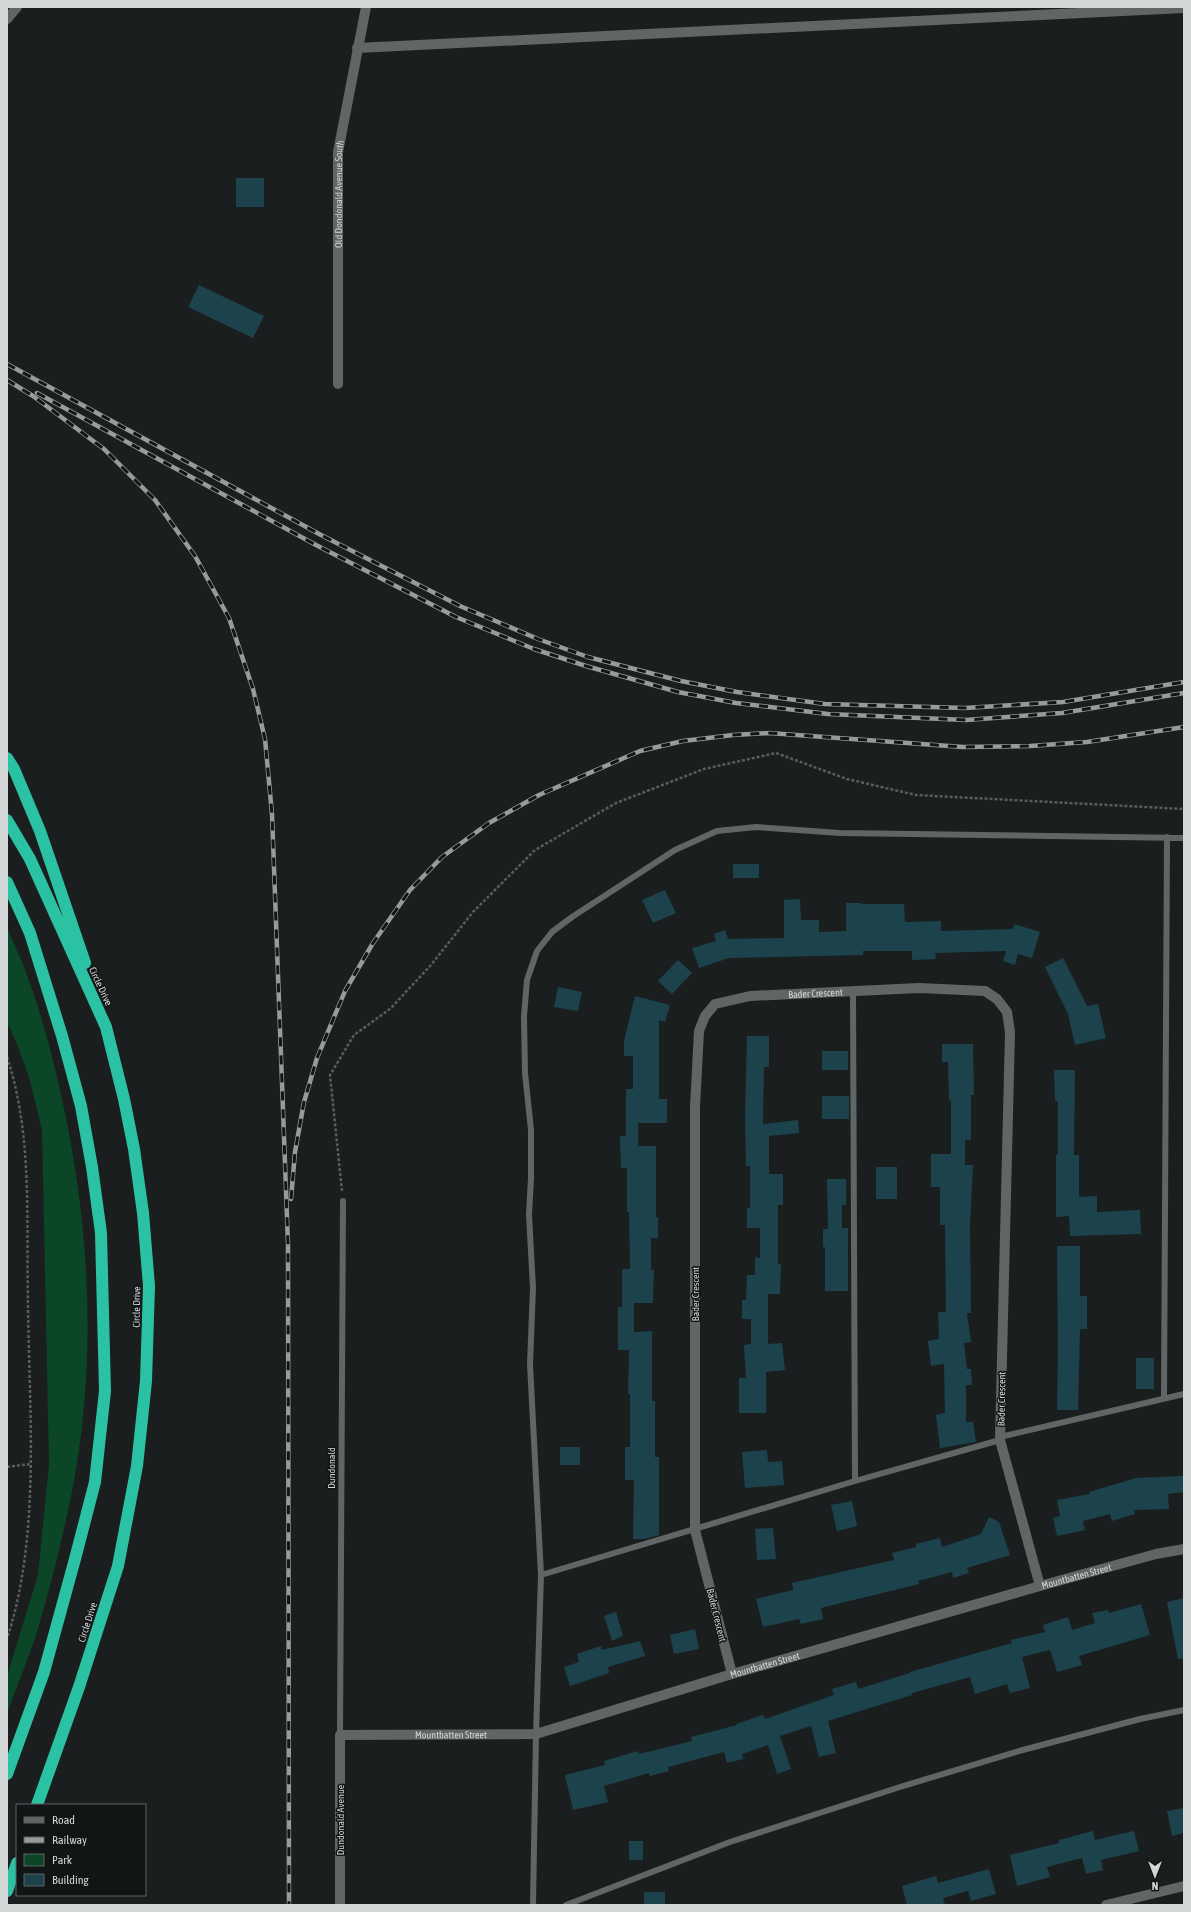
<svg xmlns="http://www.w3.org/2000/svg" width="1191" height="1912" viewBox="0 0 1191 1912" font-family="'Asap Condensed',sans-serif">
<rect width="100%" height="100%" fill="#1a1e1e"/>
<path fill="#0b4626" d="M7,928C31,978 47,1032 59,1086C90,1218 98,1358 72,1492C63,1536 52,1581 39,1625C30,1655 18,1684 7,1713V1676L38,1575L49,1464L42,1130L29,1077L17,1044L7,1022Z"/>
<path fill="#1c434c" d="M236,178H264V207H236Z
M199,285L264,316L253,338L188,307Z
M733,864H759V878H733Z
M665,890L676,913L653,923L642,900Z
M800,899L801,920H819V932L846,931V903H861V904H904L905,922L941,921V931L1013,929L1014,924L1040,932L1032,958L1018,954L1015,965L1003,961L1006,951L935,953L936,959L912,960V951H863V955L729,958L699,968L692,948L716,941L714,934L725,930L728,939L784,938V900Z
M1063,958L1087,1006L1098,1004L1106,1038L1075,1045L1068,1014L1045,967Z
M678,960L692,973L672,994L658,981Z
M558,987L582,992L578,1011L554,1007Z
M635,996L670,1005L665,1022L659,1020V1099H667V1123H638V1146H656V1217H658V1238H651V1270H654L653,1303H634V1332L652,1331V1401H655V1457H659V1535L645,1539H633L634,1480H625V1447H630V1394H628L629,1350H618V1307H622V1269H630L629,1212H627V1168H621L620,1136H626V1089H633V1056H624V1041Z
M747,1036H769V1067H764L763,1124L798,1120L799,1133L769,1136V1174H783V1205H778V1264H781L780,1294H768V1344L782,1343L785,1370L766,1372V1413H739V1378H746L744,1345L751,1344V1319H742V1300H746L747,1275H755V1257L760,1258V1228H747V1208H750V1166H746L745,1117Z
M942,1044H973L974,1095H971V1140H965V1165H973L970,1225L971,1313H967L971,1342L964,1343L967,1369H971L972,1385H966V1422H973L976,1442L940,1448L936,1415L945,1413L944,1364L931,1366L928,1341L939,1339L938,1312H946L945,1225H940V1187H931V1154H951V1100L949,1101L948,1062H942Z
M822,1051H848V1070H822Z
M1054,1070H1075L1074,1155H1079V1197L1097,1196V1212L1140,1210L1141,1234L1070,1236L1069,1216L1056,1217V1155H1058V1101H1055Z
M822,1096H849V1119H822Z
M876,1167H897V1199H876Z
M827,1179H846V1205H842V1228H848V1291H825V1247H823V1229H828Z
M1057,1246H1080V1296H1087V1329H1080L1078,1410H1057L1058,1349Z
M1136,1358H1154V1389H1136Z
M560,1447H580V1465H560Z
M767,1450L768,1462L782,1461L784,1485L745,1488L742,1452Z
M1184,1476V1492L1168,1494L1169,1509L1134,1510L1135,1514L1112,1521L1110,1514L1083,1521L1085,1530L1057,1536L1053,1518L1060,1516L1057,1500L1090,1494L1089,1492L1136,1478Z
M852,1501L857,1526L837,1531L831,1505Z
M989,1517L999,1522L1010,1555L967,1568L969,1573L953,1578L952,1572L918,1581L919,1584L821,1608L823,1619L801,1624L799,1619L763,1627L756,1599L793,1590L792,1583L894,1560L892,1553L916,1547V1544L940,1538L942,1547L981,1534Z
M773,1528L776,1559L757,1560L755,1529Z
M1184,1598V1658L1178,1659L1167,1602Z
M1141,1604L1150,1635L1079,1656L1082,1665L1057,1672L1050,1650L1022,1657L1030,1688L1010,1693L1007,1684L975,1694L970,1677L912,1693V1695L828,1721L836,1753L819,1757L811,1726L780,1736L791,1769L777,1774L768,1745L742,1754L743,1759L727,1763L724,1752L668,1767L669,1771L650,1776L649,1773L604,1786L608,1802L573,1810L565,1775L605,1765L604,1761L638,1751L639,1754L692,1741L691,1737L737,1725L736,1724L763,1715L765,1719L834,1695L832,1689L856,1682L858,1689L910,1673V1672L1012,1643L1011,1640L1045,1632L1043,1625L1068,1617L1072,1630L1095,1623L1092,1613L1108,1610L1109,1613Z
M616,1612L623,1636L612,1641L604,1616Z
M695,1629L699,1649L674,1654L670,1635Z
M640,1641L645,1656L608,1667L609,1673L570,1686L564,1667L579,1662L577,1654L601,1646L602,1650Z
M1184,1808V1833L1172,1836L1167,1811Z
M1093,1831L1095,1840L1134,1831L1139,1851L1101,1860L1103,1870L1086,1874L1082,1858L1047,1867L1050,1877L1017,1886L1010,1855L1059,1843V1840Z
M629,1841H643V1860H629Z
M989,1869L996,1894L971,1901L968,1891L943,1898L945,1905H907L902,1886L936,1876L938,1883Z
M644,1892H665V1905H644Z"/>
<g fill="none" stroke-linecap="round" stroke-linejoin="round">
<path stroke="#595d5d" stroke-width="2.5" stroke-dasharray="3 2" stroke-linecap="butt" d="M7,1057C33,1135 26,1222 28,1303C29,1411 41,1535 7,1639
M342,1191L330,1075L354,1035L390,1009L431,965L473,912L535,850L616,803L704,769L776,753L847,779L916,795L1184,809
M7,1467L30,1464"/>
<path stroke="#606565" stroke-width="6" d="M853,991L855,1481
M1164,1398L1167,837
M1000,1437L1184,1394
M541,1575L855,1481L1000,1440
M340,1735L343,1201
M533,1905L536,1734L541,1575L530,1364L533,1288L529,1215L531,1178V1130L525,1073L524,1016L527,980L537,951L552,932L572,917L675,850L717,831L756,827L840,833L1184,838
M566,1905L730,1842L900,1787L1019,1751L1140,1719L1184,1710"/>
<g stroke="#606565" stroke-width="10">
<path d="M357,48L1184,8"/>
<path id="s1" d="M338,384V152L366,7"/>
<path id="s2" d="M732,1674L695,1530V1107L699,1031L705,1016L715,1004L750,996L919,988L985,991L997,999L1007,1012L1010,1032L1000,1440L1040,1586"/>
<path id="s3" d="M340,1905V1735L536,1734L732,1674L1040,1586L1156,1554L1184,1549"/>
<path d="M1106,1905L1184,1886"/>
</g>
<path stroke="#606565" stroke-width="10" d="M7,19L17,7"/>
<path stroke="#2ac2a3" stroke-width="12" d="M7,758L14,769L40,831L85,963
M7,820L30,859L106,1027L124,1099L134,1149L143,1213L149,1286L146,1381L137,1466L118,1566L79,1687L37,1805
M7,882L30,933L62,1036L81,1106L92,1167L101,1233L105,1391L95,1482L75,1559L44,1672L7,1774
M7,1891L17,1863"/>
<defs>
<path id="rail" d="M7,364L321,535L460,606L538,639L588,657L681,681L737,692L825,704L965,708L1063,702L1184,682
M7,380L33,396L104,449L155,500L195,556L229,618L253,689L265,739L272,814L288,1244L289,1905
M37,393L316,545L456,617L534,649L586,666L678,692L736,703L828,714L966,720L1062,713L1184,693
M291,1199L295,1152L304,1102L317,1058L345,991L373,943L410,890L442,857L489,823L539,795L640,751L683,741L733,735L769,733L963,747L1030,746L1087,742L1184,727"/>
</defs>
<use href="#rail" stroke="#989b9b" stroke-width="4.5"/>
<use href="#rail" stroke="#111515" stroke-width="3" stroke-dasharray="9" stroke-linecap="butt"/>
</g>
<g text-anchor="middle" stroke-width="3" stroke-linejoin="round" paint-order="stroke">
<g font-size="10" fill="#d3d6d6" stroke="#111515">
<text dy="4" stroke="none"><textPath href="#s1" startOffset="190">Old Dondonald Avenue South</textPath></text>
<text transform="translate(101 986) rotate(65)" y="4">Circle Drive</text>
<text dy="4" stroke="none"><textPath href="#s2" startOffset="781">Bader Crescent</textPath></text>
<text transform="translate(695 1294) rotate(-90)" y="4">Bader Crescent</text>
<text transform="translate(136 1307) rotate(-89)" y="4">Circle Drive</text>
<text transform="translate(1001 1399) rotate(-89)" y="4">Bader Crescent</text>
<text transform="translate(331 1468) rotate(-90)" y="4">Dundonald</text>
<text dy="4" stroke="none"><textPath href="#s3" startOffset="929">Mountbatten Street</textPath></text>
<text transform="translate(717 1615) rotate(76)" y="4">Bader Crescent</text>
<text transform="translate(87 1622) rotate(-72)" y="4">Circle Drive</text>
<text dy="4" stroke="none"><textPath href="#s3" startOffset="605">Mountbatten Street</textPath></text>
<text dy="4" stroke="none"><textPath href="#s3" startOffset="281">Mountbatten Street</textPath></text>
<text transform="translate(340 1820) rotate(-90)" y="4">Dundonald Avenue</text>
</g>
</g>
<rect width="1191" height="1912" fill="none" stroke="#d3d6d6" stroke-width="16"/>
<rect x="16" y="1804" width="130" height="92" fill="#111515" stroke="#5f6262"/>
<rect x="24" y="1817" width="20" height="6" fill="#606565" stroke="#5f6262"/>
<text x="52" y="1824" font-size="12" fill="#d3d6d6">Road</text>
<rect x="24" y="1837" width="20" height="6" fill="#989b9b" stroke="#5f6262"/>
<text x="52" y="1844" font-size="12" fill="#d3d6d6">Railway</text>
<rect x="24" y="1854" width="20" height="12" fill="#0b4626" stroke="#5f6262"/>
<text x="52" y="1864" font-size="12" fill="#d3d6d6">Park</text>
<rect x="24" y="1874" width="20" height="12" fill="#1c434c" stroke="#5f6262"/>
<text x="52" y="1884" font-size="12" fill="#d3d6d6">Building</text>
<g transform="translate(1155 1876) rotate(180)" stroke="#111515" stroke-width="3" paint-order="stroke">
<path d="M0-3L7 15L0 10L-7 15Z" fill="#d3d6d6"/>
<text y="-6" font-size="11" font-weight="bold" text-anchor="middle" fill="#d3d6d6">N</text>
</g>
</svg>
